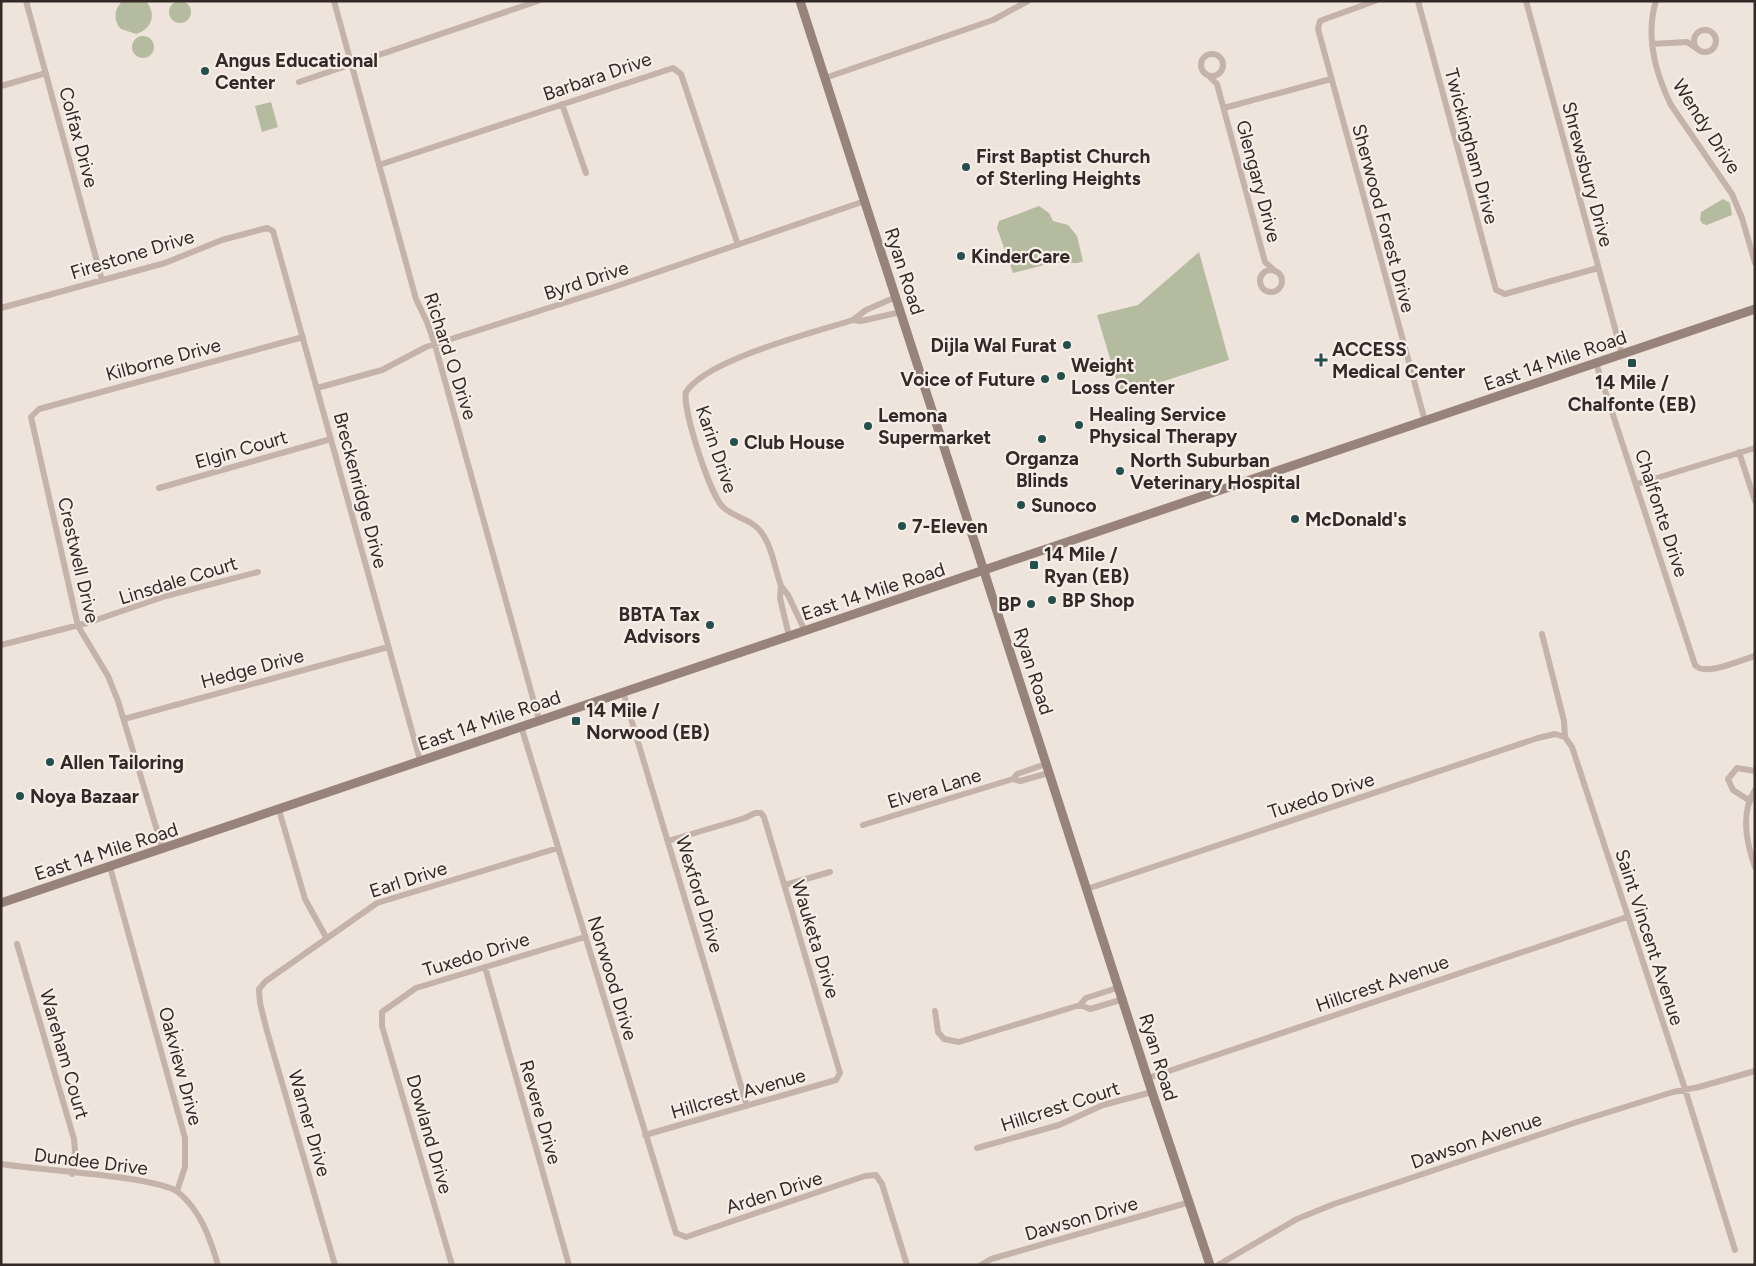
<svg xmlns="http://www.w3.org/2000/svg" width="1756" height="1266" viewBox="0 0 1756 1266" font-family="Figtree,sans-serif">
<rect width="100%" height="100%" fill="#eee4dc"/>
<path fill="#b5bb9e" d="M169 12a11 11 0 1 1 22 0a11 11 0 1 1-22 0Z
M122,1H146C157,14 152,29 136,34L121,29C113,20 114,10 122,1Z
M132 47a11 11 0 1 1 22 0a11 11 0 1 1-22 0Z
M271,102L278,127L262,132L255,106Z
M1723,199L1730,203L1732,215L1707,225L1703,224L1700,220L1701,212Z
M1039,206L1049,213L1053,221L1068,225L1077,236L1083,261L1078,263H1052L1013,273L997,228L999,221Z
M1199,252L1229,360L1121,395L1097,315L1138,305Z"/>
<g fill="none" stroke-linecap="round" stroke-linejoin="round">
<path stroke="#c5b3aa" stroke-width="6" d="M26,1L102,280
M334,1L416,299L427,322L435,345L539,720
M1375,1L1325,19L1320,21L1318,29L1425,421
M1418,1L1496,290L1505,294L1598,268
M1526,1L1622,354
M1656,1C1645,36 1656,74 1671,105L1732,194L1742,218L1755,263
M1694 41a11 11 0 1 1 22 0a11 11 0 1 1-22 0Z
M1652,44L1687,42L1696,48
M1201 65a11 11 0 1 1 22 0a11 11 0 1 1-22 0Z
M1208,75L1217,84L1265,262L1275,271
M825,78L993,20L1028,1
M299,82L538,1
M1,86L46,73
M562,104L586,173
M1224,108L1331,79
M379,165L673,68L681,74L738,245
M1260 281a11 11 0 1 1 22 0a11 11 0 1 1-22 0Z
M896,297L866,310L853,320L861,321L901,312
M1,308L165,263L222,240L267,228L273,231L420,760
M1596,363L1695,665C1704,677 1741,660 1755,656
M317,388L382,370L426,347L611,288L865,201
M1739,452L1755,501
M1637,484L1755,448
M159,488L331,439
M781,586C775,569 772,546 761,532C752,519 734,518 723,507C710,495 682,408 686,392C707,359 813,333 853,320
M1542,634L1564,721L1565,737L1572,747L1685,1089L1735,1250
M789,636L780,598L781,586L788,595L805,631
M1,645L87,623L166,596L258,572
M623,692L747,1106
M124,719L388,647
M521,726L676,1233L686,1237L865,1176L876,1175L882,1184L907,1265
M1013,779L1017,774L1046,764
M1755,790C1740,813 1746,842 1755,867
M1750,801L1733,790L1728,779L1737,768L1755,771
M279,810L305,899L326,937
M863,825L1013,779L1020,781L1049,773
M163,850L118,701L108,676L78,626L31,417L39,409L303,337
M110,867L185,1138V1167L177,1191
M785,885L830,872
M1087,889L1538,738L1555,734L1565,737
M17,944L74,1139L75,1151L72,1174
M485,967L569,1265
M1080,1005L1090,1009L1124,999
M935,1011L938,1032L944,1039L959,1042L1080,1005L1086,998L1120,987
M1148,1078L1627,917
M645,1135L836,1080L840,1073L764,817L761,813H755L745,818L668,841
M977,1148L1059,1125L1103,1105L1152,1092
M1,1164C36,1170 157,1176 178,1192C201,1211 210,1238 218,1265
M335,1265L267,1031L260,1003L259,989L266,981L377,903L558,848
M452,1265L382,1026V1012L416,988L585,937
M981,1265L991,1259L1190,1202
M1218,1265L1297,1219L1334,1204L1574,1123L1673,1092L1699,1087L1755,1071"/>
<path stroke="#98837b" stroke-width="9" d="M800,1L1152,1092L1210,1265
M1,903L1755,309"/>
</g>
<g fill="#234f4d" stroke="#f7eee8" stroke-width="2">
<circle cx="205" cy="71" r="5"/>
<circle cx="966" cy="167" r="5"/>
<circle cx="961" cy="256" r="5"/>
<circle cx="1067" cy="345" r="5"/>
<path d="M1318.5 352.5h5v5h5v5h-5v5h-5v-5h-5v-5h5z"/>
<rect x="1627" y="358" width="10" height="10" rx="2.5"/>
<circle cx="1061" cy="376" r="5"/>
<circle cx="1045" cy="379" r="5"/>
<circle cx="1079" cy="425" r="5"/>
<circle cx="868" cy="426" r="5"/>
<circle cx="1042" cy="439" r="5"/>
<circle cx="734" cy="442" r="5"/>
<circle cx="1120" cy="471" r="5"/>
<circle cx="1021" cy="505" r="5"/>
<circle cx="1295" cy="519" r="5"/>
<circle cx="902" cy="526" r="5"/>
<rect x="1029" y="560" width="10" height="10" rx="2.5"/>
<circle cx="1052" cy="600" r="5"/>
<circle cx="1031" cy="604" r="5"/>
<circle cx="710" cy="625" r="5"/>
<rect x="571" y="716" width="10" height="10" rx="2.5"/>
<circle cx="50" cy="762" r="5"/>
<circle cx="20" cy="796" r="5"/>
</g>
<g text-anchor="middle" stroke-width="4.5" stroke-linejoin="round" paint-order="stroke">
<g font-size="19" font-weight="bold" fill="#332a28" stroke="#f7eee8" text-anchor="start">
<text x="215" y="67">Angus Educational<tspan x="215" dy="22">Center</tspan></text>
<text x="976" y="163">First Baptist Church<tspan x="976" dy="22">of Sterling Heights</tspan></text>
<text x="971" y="263">KinderCare</text>
<text x="1057" y="352" text-anchor="end">Dijla Wal Furat</text>
<text x="1332" y="356">ACCESS<tspan x="1332" dy="22">Medical Center</tspan></text>
<text x="1071" y="372">Weight<tspan x="1071" dy="22">Loss Center</tspan></text>
<text x="1035" y="386" text-anchor="end">Voice of Future</text>
<text x="1632" y="389" text-anchor="middle">14 Mile /<tspan x="1632" dy="22">Chalfonte (EB)</tspan></text>
<text x="1089" y="421">Healing Service<tspan x="1089" dy="22">Physical Therapy</tspan></text>
<text x="878" y="422">Lemona<tspan x="878" dy="22">Supermarket</tspan></text>
<text x="744" y="449">Club House</text>
<text x="1042" y="465" text-anchor="middle">Organza<tspan x="1042" dy="22">Blinds</tspan></text>
<text x="1130" y="467">North Suburban<tspan x="1130" dy="22">Veterinary Hospital</tspan></text>
<text x="1031" y="512">Sunoco</text>
<text x="1305" y="526">McDonald's</text>
<text x="912" y="533">7-Eleven</text>
<text x="1044" y="561">14 Mile /<tspan x="1044" dy="22">Ryan (EB)</tspan></text>
<text x="1062" y="607">BP Shop</text>
<text x="1021" y="611" text-anchor="end">BP</text>
<text x="700" y="621" text-anchor="end">BBTA Tax<tspan x="700" dy="22">Advisors</tspan></text>
<text x="586" y="717">14 Mile /<tspan x="586" dy="22">Norwood (EB)</tspan></text>
<text x="60" y="769">Allen Tailoring</text>
<text x="30" y="803">Noya Bazaar</text>
</g>
<g font-size="19" fill="#332a28" stroke="#f7eee8">
<text transform="translate(597 76) rotate(-19)" y="7">Barbara Drive</text>
<text transform="translate(1707 126) rotate(57)" y="7">Wendy Drive</text>
<text transform="translate(79 137) rotate(75)" y="7">Colfax Drive</text>
<text transform="translate(1472 146) rotate(75)" y="7">Twickingham Drive</text>
<text transform="translate(1588 174) rotate(75)" y="7">Shrewsbury Drive</text>
<text transform="translate(1259 181) rotate(75)" y="7">Glengary Drive</text>
<text transform="translate(1384 218) rotate(75)" y="7">Sherwood Forest Drive</text>
<text transform="translate(132 254) rotate(-17)" y="7">Firestone Drive</text>
<text transform="translate(905 271) rotate(72)" y="7">Ryan Road</text>
<text transform="translate(586 280) rotate(-18)" y="7">Byrd Drive</text>
<text transform="translate(451 356) rotate(72)" y="7">Richard O Drive</text>
<text transform="translate(163 359) rotate(-15)" y="7">Kilborne Drive</text>
<text transform="translate(1555 360) rotate(-19)" y="7">East 14 Mile Road</text>
<text transform="translate(241 449) rotate(-16)" y="7">Elgin Court</text>
<text transform="translate(717 449) rotate(71)" y="7">Karin Drive</text>
<text transform="translate(361 490) rotate(75)" y="7">Breckenridge Drive</text>
<text transform="translate(1662 513) rotate(72)" y="7">Chalfonte Drive</text>
<text transform="translate(79 560) rotate(77)" y="7">Crestwell Drive</text>
<text transform="translate(178 580) rotate(-17)" y="7">Linsdale Court</text>
<text transform="translate(873 591) rotate(-18)" y="7">East 14 Mile Road</text>
<text transform="translate(252 668) rotate(-15)" y="7">Hedge Drive</text>
<text transform="translate(1034 671) rotate(72)" y="7">Ryan Road</text>
<text transform="translate(489 720) rotate(-19)" y="7">East 14 Mile Road</text>
<text transform="translate(934 788) rotate(-17)" y="7">Elvera Lane</text>
<text transform="translate(1321 795) rotate(-18)" y="7">Tuxedo Drive</text>
<text transform="translate(106 851) rotate(-18)" y="7">East 14 Mile Road</text>
<text transform="translate(408 879) rotate(-18)" y="7">Earl Drive</text>
<text transform="translate(700 894) rotate(73)" y="7">Wexford Drive</text>
<text transform="translate(1650 937) rotate(72)" y="7">Saint Vincent Avenue</text>
<text transform="translate(816 939) rotate(73)" y="7">Wauketa Drive</text>
<text transform="translate(476 954) rotate(-17)" y="7">Tuxedo Drive</text>
<text transform="translate(613 978) rotate(73)" y="7">Norwood Drive</text>
<text transform="translate(1382 983) rotate(-19)" y="7">Hillcrest Avenue</text>
<text transform="translate(65 1054) rotate(74)" y="7">Wareham Court</text>
<text transform="translate(1159 1057) rotate(73)" y="7">Ryan Road</text>
<text transform="translate(181 1066) rotate(75)" y="7">Oakview Drive</text>
<text transform="translate(738 1093) rotate(-16)" y="7">Hillcrest Avenue</text>
<text transform="translate(1060 1106) rotate(-18)" y="7">Hillcrest Court</text>
<text transform="translate(541 1112) rotate(74)" y="7">Revere Drive</text>
<text transform="translate(310 1123) rotate(74)" y="7">Warner Drive</text>
<text transform="translate(430 1134) rotate(74)" y="7">Dowland Drive</text>
<text transform="translate(1476 1140) rotate(-19)" y="7">Dawson Avenue</text>
<text transform="translate(91 1161) rotate(7)" y="7">Dundee Drive</text>
<text transform="translate(774 1192) rotate(-18)" y="7">Arden Drive</text>
<text transform="translate(1081 1218) rotate(-16)" y="7">Dawson Drive</text>
</g>
</g>
<rect width="1756" height="1266" fill="none" stroke="#332a28" stroke-width="5"/>
</svg>
